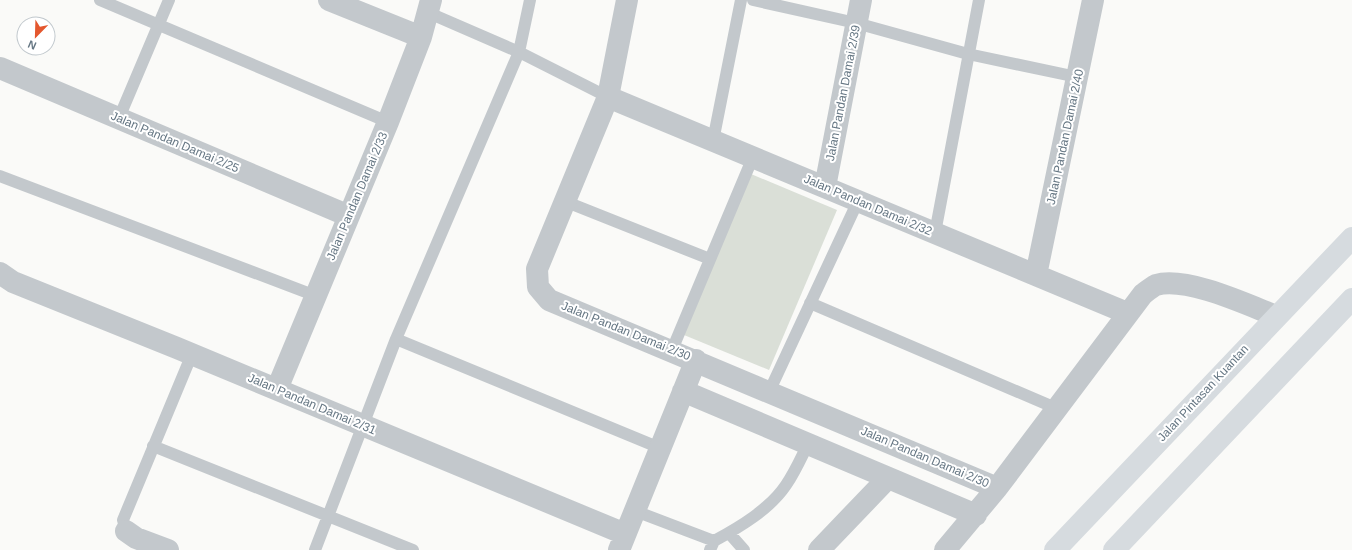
<svg xmlns="http://www.w3.org/2000/svg" width="1352" height="550" viewBox="0 0 1352 550" font-family="Arial,sans-serif">
<rect width="100%" height="100%" fill="#fafaf8"/>
<path fill="#dadfd7" d="M751,174L837,210L769,370L684,335Z"/>
<g fill="none" stroke-linecap="round" stroke-linejoin="round">
<path stroke="#c3c8cc" stroke-width="12" d="M100,0L388,122
M753,0L856,23L968,54L1077,77
M429,13L519,52L608,97
M119,118L169,0
M713,141L741,0
M0,176L316,296
M564,201L710,259
M935,233L979,0
M810,303L1058,409
M396,339L660,448
M672,350L753,157
M769,392L858,201
M153,446L413,550
M635,511L714,541L710,550
M126,531L123,520L192,354
M729,533L744,550
M714,541C740,527 770,509 786,485C795,472 801,458 808,444
M315,550L396,339L519,52L530,0"/>
<path stroke="#c3c8cc" stroke-width="22" d="M329,0L421,37
M627,0L608,97L537,269L538,287L549,300L997,488
M0,68L349,216
M608,97L1127,313
M825,187L861,0
M0,273L13,282L177,348L625,534
M1036,275L1093,0
M277,389L388,122L421,37L431,0
M683,391L976,515
M126,531L136,538L168,550
M619,550L696,360
M819,550L888,478
M945,550L997,488L1143,294C1147,291 1152,287 1156,285C1186,276 1248,305 1276,316"/>
<path stroke="#d6dbdf" stroke-width="22" d="M1055,550L1352,238
M1114,550L1352,299"/>
</g>
<g text-anchor="middle" stroke-width="4" stroke-linejoin="round" paint-order="stroke">
<g font-size="12" fill="#657683" stroke="#fff">
<text transform="translate(843 93) rotate(-79)" y="4">Jalan Pandan Damai 2/39</text>
<text transform="translate(1065 137) rotate(-78)" y="4">Jalan Pandan Damai 2/40</text>
<text transform="translate(175 142) rotate(23)" y="4">Jalan Pandan Damai 2/25</text>
<text transform="translate(357 196) rotate(-67)" y="4">Jalan Pandan Damai 2/33</text>
<text transform="translate(868 205) rotate(23)" y="4">Jalan Pandan Damai 2/32</text>
<text transform="translate(626 331) rotate(22)" y="4">Jalan Pandan Damai 2/30</text>
<text transform="translate(1203 393) rotate(-47)" y="4">Jalan Pintasan Kuantan</text>
<text transform="translate(312 404) rotate(23)" y="4">Jalan Pandan Damai 2/31</text>
<text transform="translate(925 457) rotate(23)" y="4">Jalan Pandan Damai 2/30</text>
</g>
</g>
<g transform="translate(36 36) rotate(203)"><circle r="19" fill="#ffffff" stroke="#c1c8cd"/>
<path d="M0-3L7 15L0 10L-7 15Z" fill="#e4572e"/>
<text y="-6" font-size="11" font-weight="bold" text-anchor="middle" fill="#657683">N</text>
</g>
</svg>
